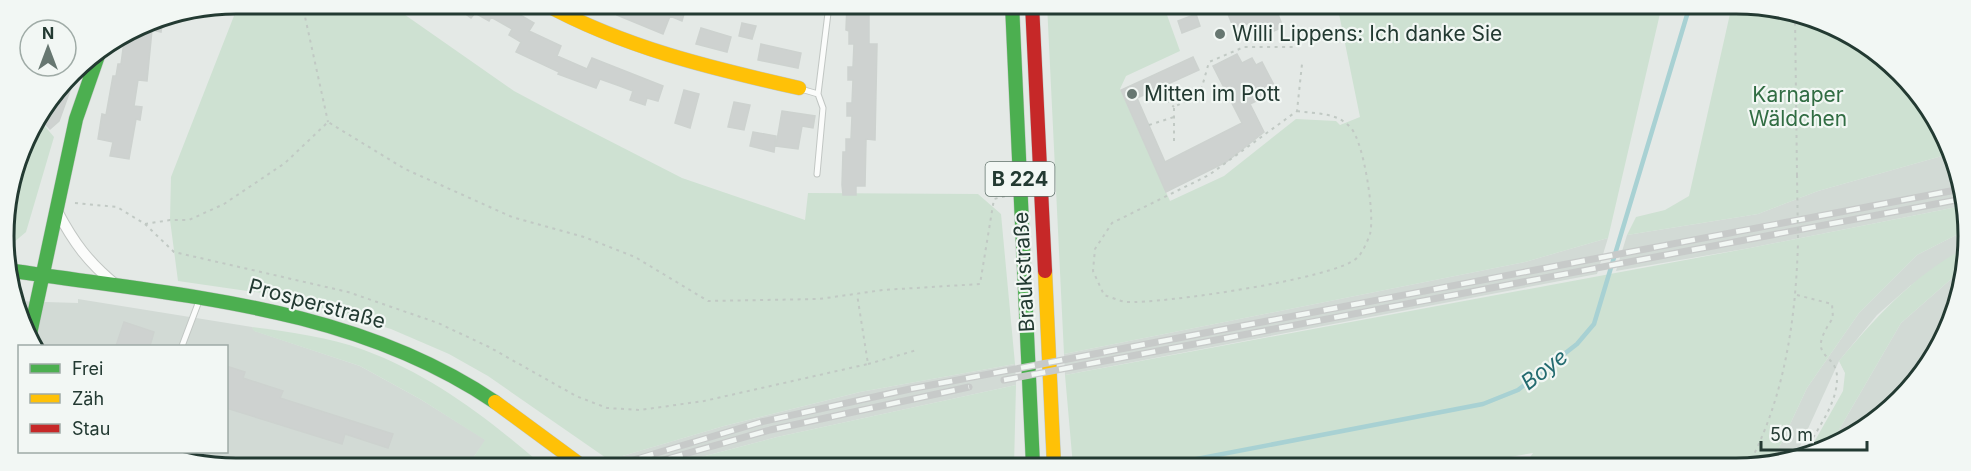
<svg xmlns="http://www.w3.org/2000/svg" width="1971" height="471" viewBox="0 0 1971 471" font-family="Inter,sans-serif">
<rect width="100%" height="100%" fill="#e4e9e6"/>
<path fill="#d2dad5" d="M1949,154L1960,176L1962,206L1750,248L1616,271L1627,235L1758,214L1818,191Z
M1964,231L1965,248L1910,286L1877,315L1839,361L1795,457L1771,465L1807,388L1859,313L1917,255Z
M1608,238L1597,274L1065,375L1064,354L1525,262Z
M1966,266L1944,339L1900,400L1838,444L1829,447L1901,323Z
M78,299L252,327L255,331L360,366L420,399L486,440L473,458L449,466H205L162,452H226V346H36L14,301L78,303Z
M1015,364L1016,385L777,437L667,466H616L609,460L724,426L860,392Z"/>
<path fill="#cee1d2" d="M239,3H388L514,91L559,115L682,178L805,220L808,193L978,194L1001,214L1015,364L860,392L724,426L609,460L488,376L449,354L391,329L276,295L178,281L170,220L171,177Z
M1047,4H1163L1180,51L1126,76L1120,89L1170,201L1224,176L1296,119L1336,121L1340,125L1360,117L1337,4L1662,5L1608,238L1525,262L1064,354Z
M1732,5H1766L1852,34L1920,94L1949,154L1818,191L1758,214L1627,235L1636,217L1665,210L1689,196Z
M38,118L54,137L26,232L13,243L6,244L4,220L27,132Z
M1962,206L1964,231L1917,255L1859,313L1807,388L1771,465L1766,466H1524L1533,453L1456,466H1073L1065,375L1750,248Z
M1965,248L1966,266L1901,323L1829,447L1808,453L1843,391L1845,373L1839,361C1876,317 1914,275 1965,248Z
M252,327C289,332 329,337 364,350C432,375 489,419 543,466H449L473,458L485,440L420,399L360,366L254,331Z
M1016,385L1014,466H667L777,437Z"/>
<g fill="none" stroke-linecap="round" stroke-linejoin="round">
<path stroke="#a8d1d3" stroke-width="4.5" d="M1160,466L1483,404L1518,390L1577,344L1594,324L1690,5"/>
</g>
<path fill="#ced2d0" stroke="#cdd2cf" stroke-width="1.5" d="M451,3H500L534,23L529,31L561,46L557,56L587,69L592,58L663,86L658,101L647,98L645,105L630,100L633,91L617,85L600,79L596,88L558,74L559,72L516,52L521,42L509,35L512,29L491,17L489,21L475,13L471,18Z
M622,4H677L686,7L682,21L670,16L663,34L617,15Z
M847,4H869V44H877L875,140L866,139L865,186H856V195H843L842,185L843,152H846V139H851L852,116H847V103H852L853,80H848V67H853L854,44H849V31L846,30Z
M1224,4H1274L1283,27L1267,34L1265,30L1260,32L1255,21L1234,29Z
M1196,14L1200,26L1182,33L1178,21Z
M163,17L161,32L152,30L147,81L138,80L134,106L142,107L140,120L136,119L129,159L110,156L113,142L98,139L102,114L106,115L113,76H116L118,64H121L125,34L147,21Z
M742,23L756,26L752,39L739,36Z
M701,28L731,37L727,52L696,44Z
M761,44L801,53L798,68L758,60Z
M1237,54L1242,63L1252,58L1256,65L1262,62L1277,91L1250,104L1264,132L1226,162L1166,192L1121,90L1193,57L1199,70L1137,98L1165,162L1242,123L1213,66Z
M75,70L77,71L59,121L50,129L39,117Z
M684,90L699,94L690,128L675,123Z
M734,102L750,105L744,130L728,127Z
M782,111L815,116L813,128L802,126L798,149L776,146Z
M753,132L776,136L774,152L750,146Z
M124,322L154,332L150,346H116Z
M226,366L245,372L243,378L283,391L280,398L393,434L388,448L345,434L342,444L226,408Z"/>
<g fill="none" stroke-linecap="round" stroke-linejoin="round">
<defs>
<path id="lane" d="M801,89L818,94L829,5
M817,174L823,108L818,94
M182,346L199,301"/>
<path id="street" d="M57,211C74,243 88,262 116,285"/>
<path id="fast" d="M1012,4L1033,466
M8,270C176,296 350,304 495,402
M30,334L76,119L100,50"/>
<path id="slow" d="M543,3C623,47 710,68 799,88
M1045,271L1054,466
M495,402L582,466"/>
<path id="jam" d="M1032,4L1045,271"/>
</defs>
<use href="#lane" stroke="#c1c6c3" stroke-width="7"/>
<use href="#street" stroke="#c1c6c3" stroke-width="12"/>
<use href="#fast" stroke="#c0c6c3" stroke-width="15"/>
<use href="#slow" stroke="#c0c6c3" stroke-width="15"/>
<use href="#jam" stroke="#c0c6c3" stroke-width="15"/>
<path stroke="#c1c9c4" stroke-width="2" stroke-dasharray="3 4.5" stroke-linecap="butt" d="M302,3L328,122
M1795,15L1797,175
M1156,90L1174,107
M1297,111C1317,114 1337,112 1351,128C1364,143 1375,215 1370,234C1368,240 1362,254 1357,258C1335,279 1160,304 1126,302C1119,301 1111,297 1104,295L1093,271L1095,249L1112,223L1209,175L1297,111L1302,64
M1149,125L1174,117
M1174,141V107L1200,94L1209,62L1244,47H1297
M75,203L117,207L145,224L170,220H189L224,204L285,163L328,122L405,169L512,217L584,237L635,257L708,301L819,299L883,290L980,284L994,199L1006,196
M145,224L174,252L348,292L438,323L489,347L576,396L607,408L640,410L704,401L868,364L857,294
M1797,295L1832,304L1833,318C1803,361 1838,350 1837,379C1837,405 1815,432 1803,455
M12,297L16,298L25,292
M868,364L917,350
M1748,466C1785,397 1796,318 1798,241"/>
<use href="#lane" stroke="#fbfcfb" stroke-width="5"/>
<use href="#street" stroke="#fbfcfb" stroke-width="10"/>
<use href="#fast" stroke="#4caf50" stroke-width="14"/>
<use href="#slow" stroke="#ffc107" stroke-width="14"/>
<use href="#jam" stroke="#c62828" stroke-width="14"/>
<defs>
<path id="rail" d="M1004,380L1962,199
M613,466L761,422L910,389L1961,189
M642,466L770,430L969,387"/>
</defs>
<use href="#rail" stroke="#c7cac9" stroke-width="7"/>
<use href="#rail" stroke="#f2f7f4" stroke-width="4.5" stroke-dasharray="14" stroke-linecap="butt"/>
<path stroke="#c1c9c4" stroke-width="2" stroke-dasharray="3 4.5" stroke-linecap="butt" d="M1797,175L1798,241"/>
</g>
<g fill="#677771" stroke="#f2f7f4" stroke-width="2">
<circle cx="1220" cy="34" r="6"/>
<circle cx="1132" cy="94" r="6"/>
</g>
<g text-anchor="middle" stroke-width="4.5" stroke-linejoin="round" paint-order="stroke">
<rect fill="#f2f7f4" stroke="#61736c" stroke-width="1.5" x="985.5" y="162" width="69" height="34" rx="4.5"/>
<g font-size="20" font-weight="bold" fill="#233a32">
<text x="1020" y="186">B 224</text>
</g>
<g font-size="21" fill="#233a32" stroke="#f2f7f4" text-anchor="start">
<text x="1232" y="41">Willi Lippens: Ich danke Sie</text>
<text x="1144" y="101">Mitten im Pott</text>
</g>
<g font-size="21" fill="#316d43" stroke="#f2f7f4">
<text x="1798" y="102">Karnaper<tspan x="1798" dy="24">Wäldchen</tspan></text>
</g>
<g font-size="21" fill="#233a32" stroke="#f2f7f4">
<text transform="translate(1024 272) rotate(-93)" y="7">Braukstraße</text>
<text transform="translate(317 304) rotate(15)" y="7">Prosperstraße</text>
</g>
<g font-size="22" font-style="italic" fill="#236b70" stroke="#f2f7f4">
<text transform="translate(1544 369) rotate(-37)" y="8">Boye</text>
</g>
</g>
<path d="M0 0H1971V471H0ZM236 14H1736A222 222 0 0 1 1958 236V236A222 222 0 0 1 1736 458H236A222 222 0 0 1 14 236V236A222 222 0 0 1 236 14Z" fill="#f2f7f4" fill-rule="evenodd"/>
<path fill="none" stroke="#233a32" stroke-width="3" d="M236 14H1736A222 222 0 0 1 1958 236V236A222 222 0 0 1 1736 458H236A222 222 0 0 1 14 236V236A222 222 0 0 1 236 14Z"/>
<rect x="18" y="345" width="210" height="108" fill="#f2f7f4" stroke="#9faba6" stroke-width="1.5"/>
<rect x="30" y="364" width="30" height="9" fill="#4caf50" stroke="#9faba6" stroke-width="1.5"/>
<text x="72" y="375" font-size="18" fill="#233a32">Frei</text>
<rect x="30" y="394" width="30" height="9" fill="#ffc107" stroke="#9faba6" stroke-width="1.5"/>
<text x="72" y="405" font-size="18" fill="#233a32">Zäh</text>
<rect x="30" y="424" width="30" height="9" fill="#c62828" stroke="#9faba6" stroke-width="1.5"/>
<text x="72" y="435" font-size="18" fill="#233a32">Stau</text>
<g transform="translate(48 48)"><circle r="28" fill="#f2f7f4" stroke="#9faba6" stroke-width="1.5"/>
<path d="M0-4.5L10 22L0 15L-10 22Z" fill="#677771"/>
<text y="-9" font-size="16" font-weight="bold" text-anchor="middle" fill="#233a32">N</text>
</g>
<path d="M1761 441v9h106v-9" fill="none" stroke="#233a32" stroke-width="3"/>
<text x="1770" y="441" font-size="18" fill="#233a32" stroke="#f2f7f4" stroke-width="4.5" paint-order="stroke">50 m</text>
</svg>
